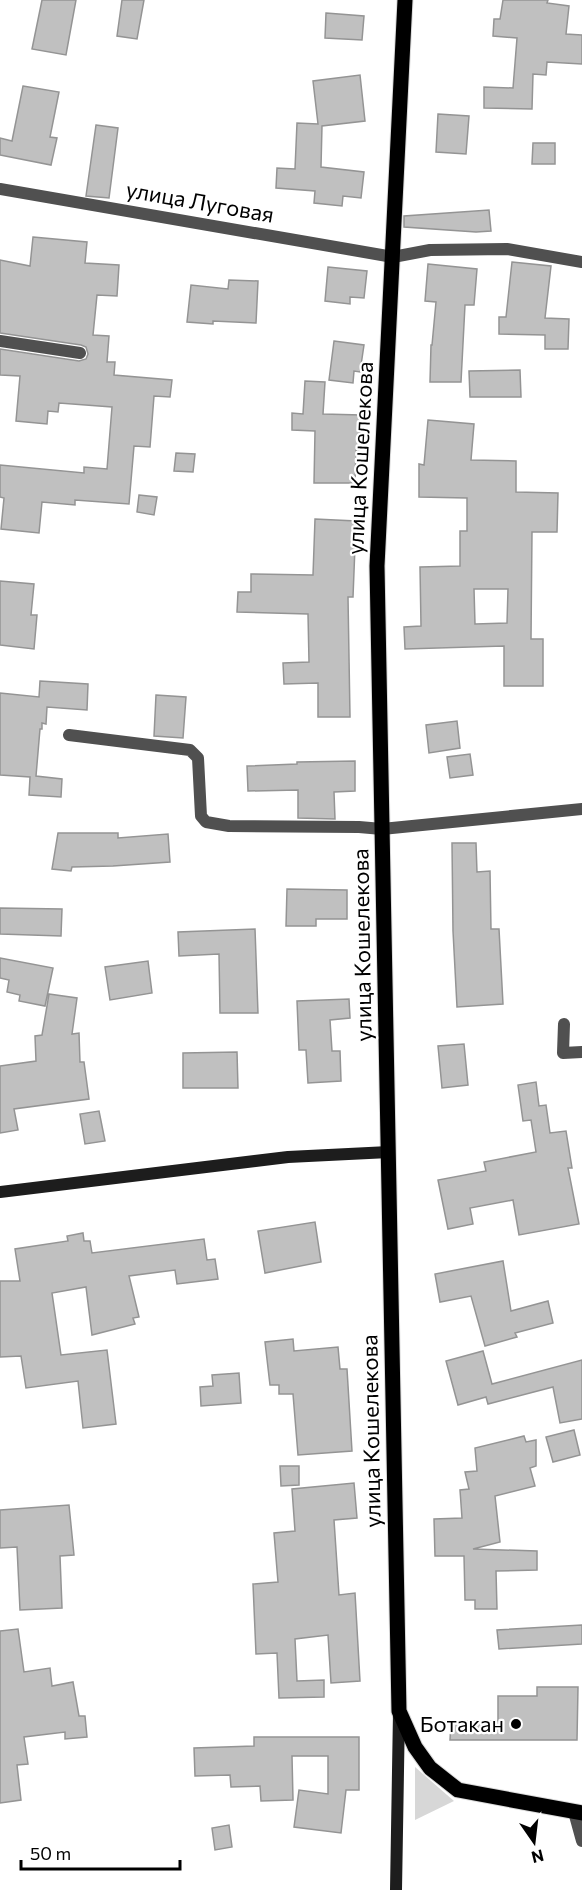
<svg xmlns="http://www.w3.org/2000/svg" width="582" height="1890" viewBox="0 0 582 1890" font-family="Commissioner,sans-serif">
<rect width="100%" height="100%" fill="#fff"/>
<path fill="#d7d7d7" d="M415,1767L454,1801L415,1820Z"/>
<path fill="#c0c0c0" stroke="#949494" stroke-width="1.5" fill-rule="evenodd" d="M42,0H76L66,55L32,49Z
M122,0H144L137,39L117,36Z
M503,0H548L547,3L569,6L566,34L582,35V64L547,62L546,75L533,74L532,109L484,108V87L513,88L517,38L493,36L494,19H500Z
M326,13L364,16L362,40L325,38Z
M360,75L365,121L322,126L321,167L364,172L361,198L343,196L342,206L314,203L315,191L276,188L277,168L295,169L297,123L318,124L313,81Z
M23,86L59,92L50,137L57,138L51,165L0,155V138L12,141Z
M438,114L469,116L466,154L436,152Z
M96,125L118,128L109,198L86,196Z
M533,143H555V164H532Z
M489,210L491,231L476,232L404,227V216Z
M33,237L87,242L85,263L119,265L117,296L97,295L93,335L109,336L107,362H115L114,375L172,380L170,397L154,396L150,447L134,446L129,504L75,500V505L42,502L39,533L1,529L4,498L0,497V465L84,473V467L107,469L112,407L59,403L58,412L48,411L47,424L16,421L20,376L0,375V349L79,361L86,359L88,354L86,347L81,345L0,333V260L30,266Z
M512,262L551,266L545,318L569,319L568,349H545V335L499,334V317H506Z
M428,264L477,269L474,305H465L461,382H430L431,345H432L436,302L425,301Z
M328,267L367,271L364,298L350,297V304L325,301Z
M229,280L258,281L256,323L213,321V324L187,322L191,285L228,289Z
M334,341L364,345L360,372L354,371L353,383L329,380Z
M520,370L521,397H470L469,371Z
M305,381L325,382L323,414L361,415L359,450H356L355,483H314L315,431L292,430V413L303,414Z
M428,420L474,424L471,460L516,461V492L558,493L557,532H532L531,639H543V686H504V646L405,649L404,627L421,626L420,567L460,566V531H467V498L419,497V464L424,465ZM474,589H508L507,623L475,624Z
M176,453L195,454L193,472L174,471Z
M139,495L157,497L154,515L137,512Z
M315,519L356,521L353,597H348L350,717H318V683L284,684L283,663L309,662L308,614L237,612L238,592H251V574L313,575Z
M0,581L34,584L31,615H37L34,649L0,645Z
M40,681L88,684L87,710L47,707L46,724L42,723V729H40L36,776L62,779L61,797L29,795L30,777L0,775V693L39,697Z
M156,695L186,697L183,738L154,736Z
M457,721L460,748L429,753L426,725Z
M470,754L473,775L450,778L447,757Z
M355,761V791L334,792L335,819L298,818V790L248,791L247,766L297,764V762Z
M58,833H118V838L168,834L170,862L113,866L72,867L71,871L52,869Z
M452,843H476L477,872L490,871L491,929H499L503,1004L457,1007L453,931Z
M287,889L347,890V919H316V926H286Z
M0,908L62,909L61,936L0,934Z
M255,929L258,1013H220L219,954L179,956L178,932Z
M0,958L53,968L45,1006L19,1001L20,995L7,992L9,980L0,978Z
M148,961L152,993L110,1000L105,967Z
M49,994L77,998L72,1034L79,1033L80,1062H84L89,1099L14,1109L18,1130L0,1133V1066L36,1061L35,1036L42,1035Z
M349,999L350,1018L330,1020L332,1051H340L341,1081L308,1083L306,1050H299L297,1001Z
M464,1044L468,1085L442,1088L438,1046Z
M237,1052L238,1088H183V1053Z
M536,1082L539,1106L546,1105L550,1133L566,1131L572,1168H568L579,1224L519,1235L513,1200L470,1208L473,1224L448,1229L438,1180L486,1171L484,1162L536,1152L531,1120L523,1121L518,1085Z
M99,1111L105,1141L85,1144L80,1114Z
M315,1222L321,1262L265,1273L258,1231Z
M83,1233L84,1241H90L92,1253L204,1239L207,1260L215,1259L218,1279L177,1284L175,1270L129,1276L139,1317L133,1318L135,1324L92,1335L86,1287L52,1293L61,1355L107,1350L116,1424L83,1428L78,1381L26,1388L21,1356L0,1357V1281H20L15,1249L68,1241L67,1236Z
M503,1261L511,1311L548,1301L553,1323L515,1333L517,1337L485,1346L471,1296L440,1302L435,1274Z
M293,1339L294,1351L338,1347L340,1369H347L352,1451L298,1455L293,1394H279V1385H270L265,1342Z
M483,1351L492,1384L582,1360V1419L560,1423L553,1387L488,1404L486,1397L458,1405L446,1361Z
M239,1373L241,1403L201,1406L200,1387L213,1386L212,1375Z
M574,1430L580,1455L553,1462L546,1437Z
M524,1436L526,1442L536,1440V1466L530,1468L535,1486L495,1496L500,1542L473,1549L537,1551V1570L496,1571L497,1609H475V1600H465L464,1556H435L434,1519L462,1518L460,1490L469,1489L465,1472L477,1471L475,1448Z
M280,1466H299V1485L281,1486Z
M354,1483L357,1518L334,1520L339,1595L355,1593L360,1681L331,1683L328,1635L295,1639L297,1681L324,1680V1697L279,1698L277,1653L256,1654L253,1584L278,1582L274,1533L295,1531L292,1489Z
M69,1505L74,1555L60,1556L62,1608L20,1610L17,1547L0,1548V1510Z
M582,1625V1644L499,1649L497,1630Z
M18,1629L24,1672L50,1668L52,1686L73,1682L79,1716H85L87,1737L65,1739V1732L24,1737L28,1764L17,1765L21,1800L0,1803V1631Z
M537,1687H578L577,1740H450L451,1723H457V1721H498V1696H537Z
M254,1737H359V1790H346L341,1833L294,1827L299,1790L328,1794V1756H292L293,1800L261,1801L260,1786L231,1787L230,1775L195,1776L194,1748L254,1746Z
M229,1825L232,1847L215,1850L212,1828Z"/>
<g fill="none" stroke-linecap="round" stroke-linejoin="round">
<defs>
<path id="primary" d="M405,0L377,566L399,1711L415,1747L430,1768L458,1790L582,1813"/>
</defs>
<use href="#primary" stroke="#dbdbdb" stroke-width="17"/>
<path stroke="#505050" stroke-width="12" d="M393,257L430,250L507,249L582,262
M0,341L80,353
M69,735L190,750L198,758L201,816L206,822L229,826L359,827L382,829L582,809
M564,1024L563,1053L582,1052
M574,1812L582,1841"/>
<path stroke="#505050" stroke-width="12" d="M0,189L393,257"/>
<path stroke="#1d1d1d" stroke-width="12" d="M0,1192L288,1157L389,1152
M396,1890L399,1712"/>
<use href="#primary" stroke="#000" stroke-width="15"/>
</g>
<circle fill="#000" stroke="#fff" stroke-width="2" cx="516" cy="1724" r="6"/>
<g text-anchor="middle" stroke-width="4.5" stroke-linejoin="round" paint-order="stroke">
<g font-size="22" fill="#000" stroke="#fff">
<text transform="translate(200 202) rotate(10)" y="8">улица Луговая</text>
<text transform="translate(360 458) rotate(-87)" y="8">улица Кошелекова</text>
<text transform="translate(362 945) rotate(-91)" y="8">улица Кошелекова</text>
<text transform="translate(371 1431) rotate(-91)" y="8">улица Кошелекова</text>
</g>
<g font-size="22" fill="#000" stroke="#fff" text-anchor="end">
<text x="504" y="1732">Ботакан</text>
</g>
</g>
<g transform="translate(534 1842) rotate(166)" stroke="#ffffff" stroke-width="4.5" paint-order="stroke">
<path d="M0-4.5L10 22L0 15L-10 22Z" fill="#000000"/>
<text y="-9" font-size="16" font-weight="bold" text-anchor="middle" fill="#000000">N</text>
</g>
<path d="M21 1860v9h159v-9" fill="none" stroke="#000000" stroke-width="3"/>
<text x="30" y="1860" font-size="18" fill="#000000" stroke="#ffffff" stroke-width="4.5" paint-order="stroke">50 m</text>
</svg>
